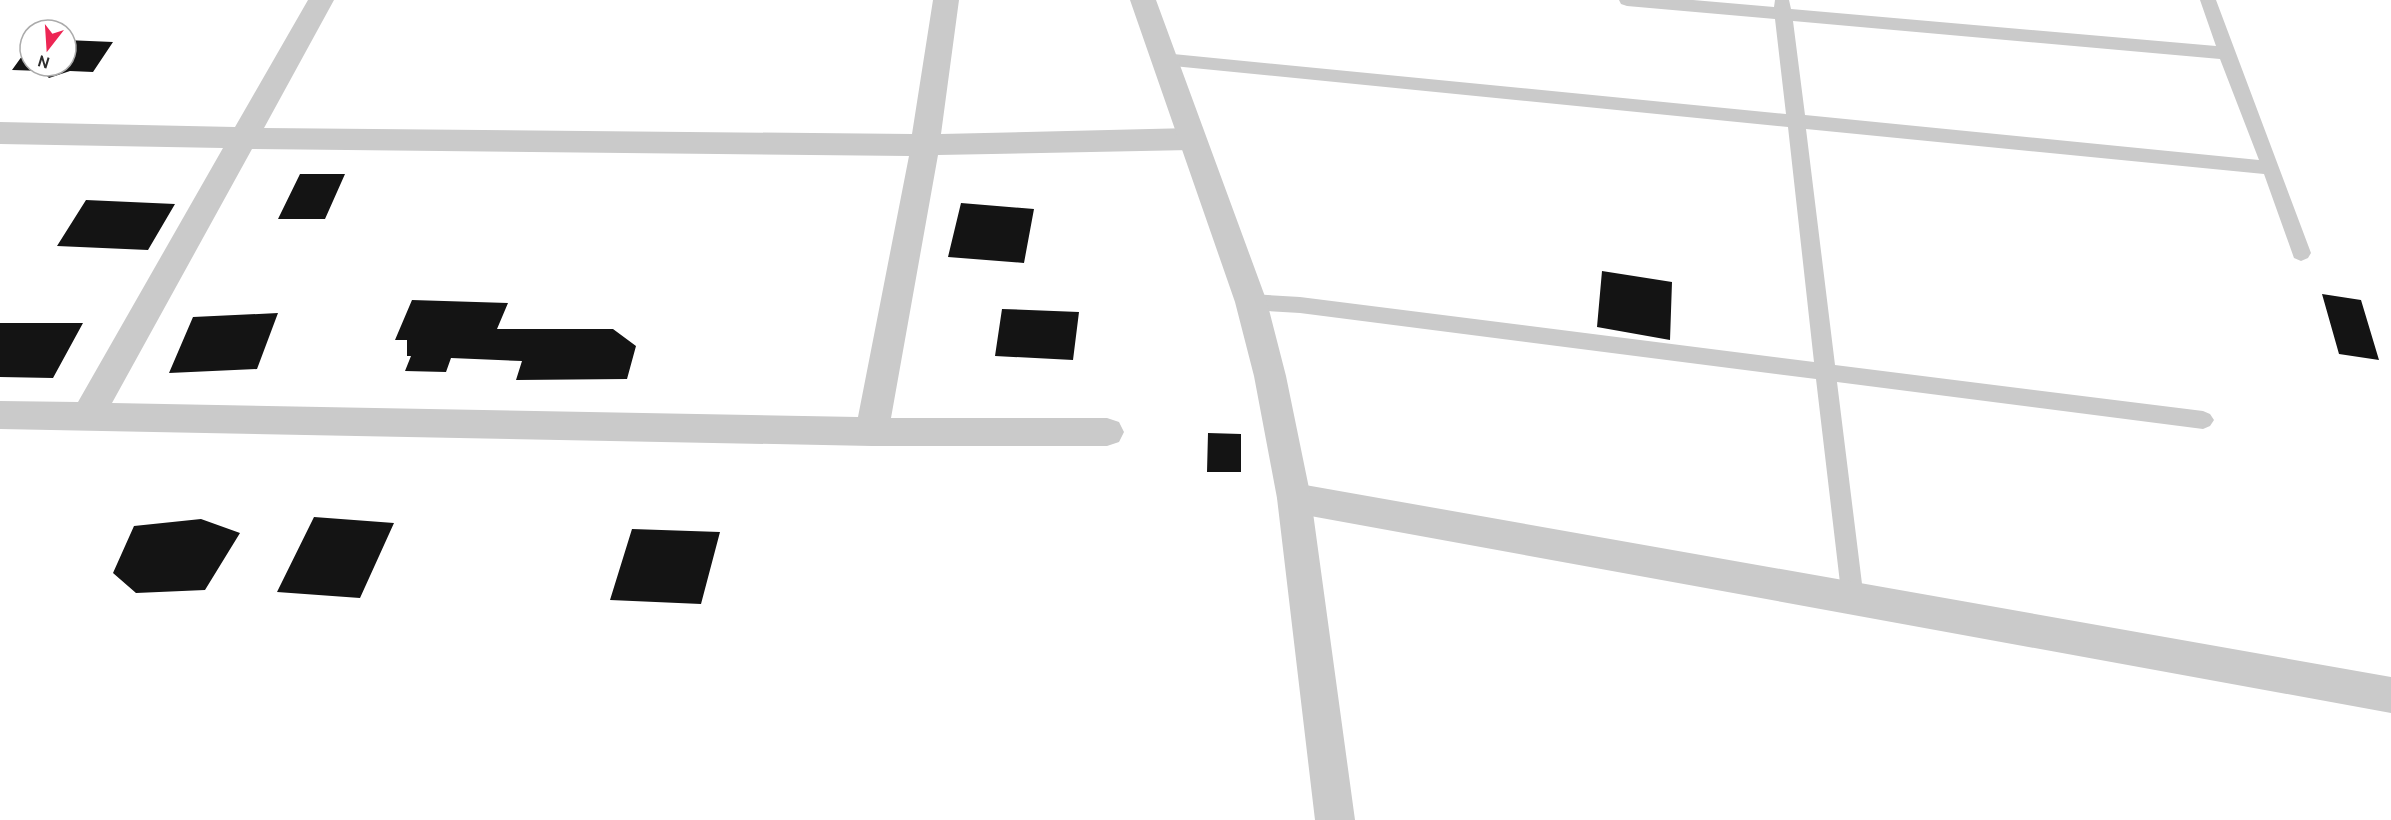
<svg xmlns="http://www.w3.org/2000/svg" width="2391" height="820" viewBox="0 0 2391 820" font-family="Cabin,sans-serif">
<rect width="100%" height="100%" fill="#fff"/>
<path fill="#141414" d="M66,40L113,42L93,72L70,71L49,78L42,71L12,70L30,45V66H66Z
M300,174H345L325,219H278Z
M86,200L175,204L148,250L57,246Z
M961,203L1034,209L1024,263L948,257Z
M1602,271L1672,282L1670,340L1597,327Z
M2322,294L2361,300L2379,360L2339,354Z
M412,300L508,303L497,329H613L636,346L627,379L516,380L522,361L451,358L446,372L405,371L411,356H407V340H395Z
M1002,309L1079,312L1073,360L995,356Z
M278,313L257,369L169,373L193,317Z
M0,323H83L53,378L0,377Z
M1208,433L1241,434V472H1207Z
M314,517L394,523L360,598L277,592Z
M201,519L240,533L205,590L136,593L113,573L134,526Z
M632,529L720,532L701,604L610,600Z"/>
<g fill="none" stroke-linecap="round" stroke-linejoin="round">
<path fill="#cacaca" fill-rule="evenodd" d="M1619,0H1693L1774,7L1775,0H1789L1791,9L2216,46L2200,0H2216L2311,253L2308,258L2301,261L2294,258L2264,174L1806,129L1835,365L2203,411L2210,414L2214,420L2210,426L2203,429L1837,382L1864,600L1861,607L1853,611L1845,607L1842,600L1816,379L1300,313L1251,310L1244,308L1241,302L1244,296L1251,294L1300,297L1814,362L1788,127L1163,65L1157,63L1154,59L1157,55L1163,53L1786,114L1775,19L1627,6L1621,4ZM1793,21L2220,59L2259,160L1805,115Z"/>
<path fill="#cacaca" fill-rule="evenodd" d="M308,0H334L264,128L912,134L933,0H959L941,134L1191,128L1201,131L1205,139L1201,147L1191,150L938,155L891,418H1107L1119,422L1124,432L1119,442L1107,446H872L0,429V401L78,402L223,148L0,144V122L235,127ZM252,149L909,156L858,417L112,403Z
M1294,483L2391,677V713L1294,513L1282,509L1277,498L1282,487Z"/>
<path fill="#cacaca" fill-rule="evenodd" d="M1130,0H1156L1267,302L1286,376L1311,498L1355,820H1315L1277,498L1254,376L1235,302Z"/>
</g>
<g transform="translate(48 48) rotate(197)"><circle r="28" fill="#ffffff" stroke="#ababab" stroke-width="1.5"/>
<path d="M0-4.5L10 22L0 15L-10 22Z" fill="#ed2654"/>
<text y="-9" font-size="16" font-weight="bold" text-anchor="middle" fill="#2d2d2d">N</text>
</g>
</svg>
